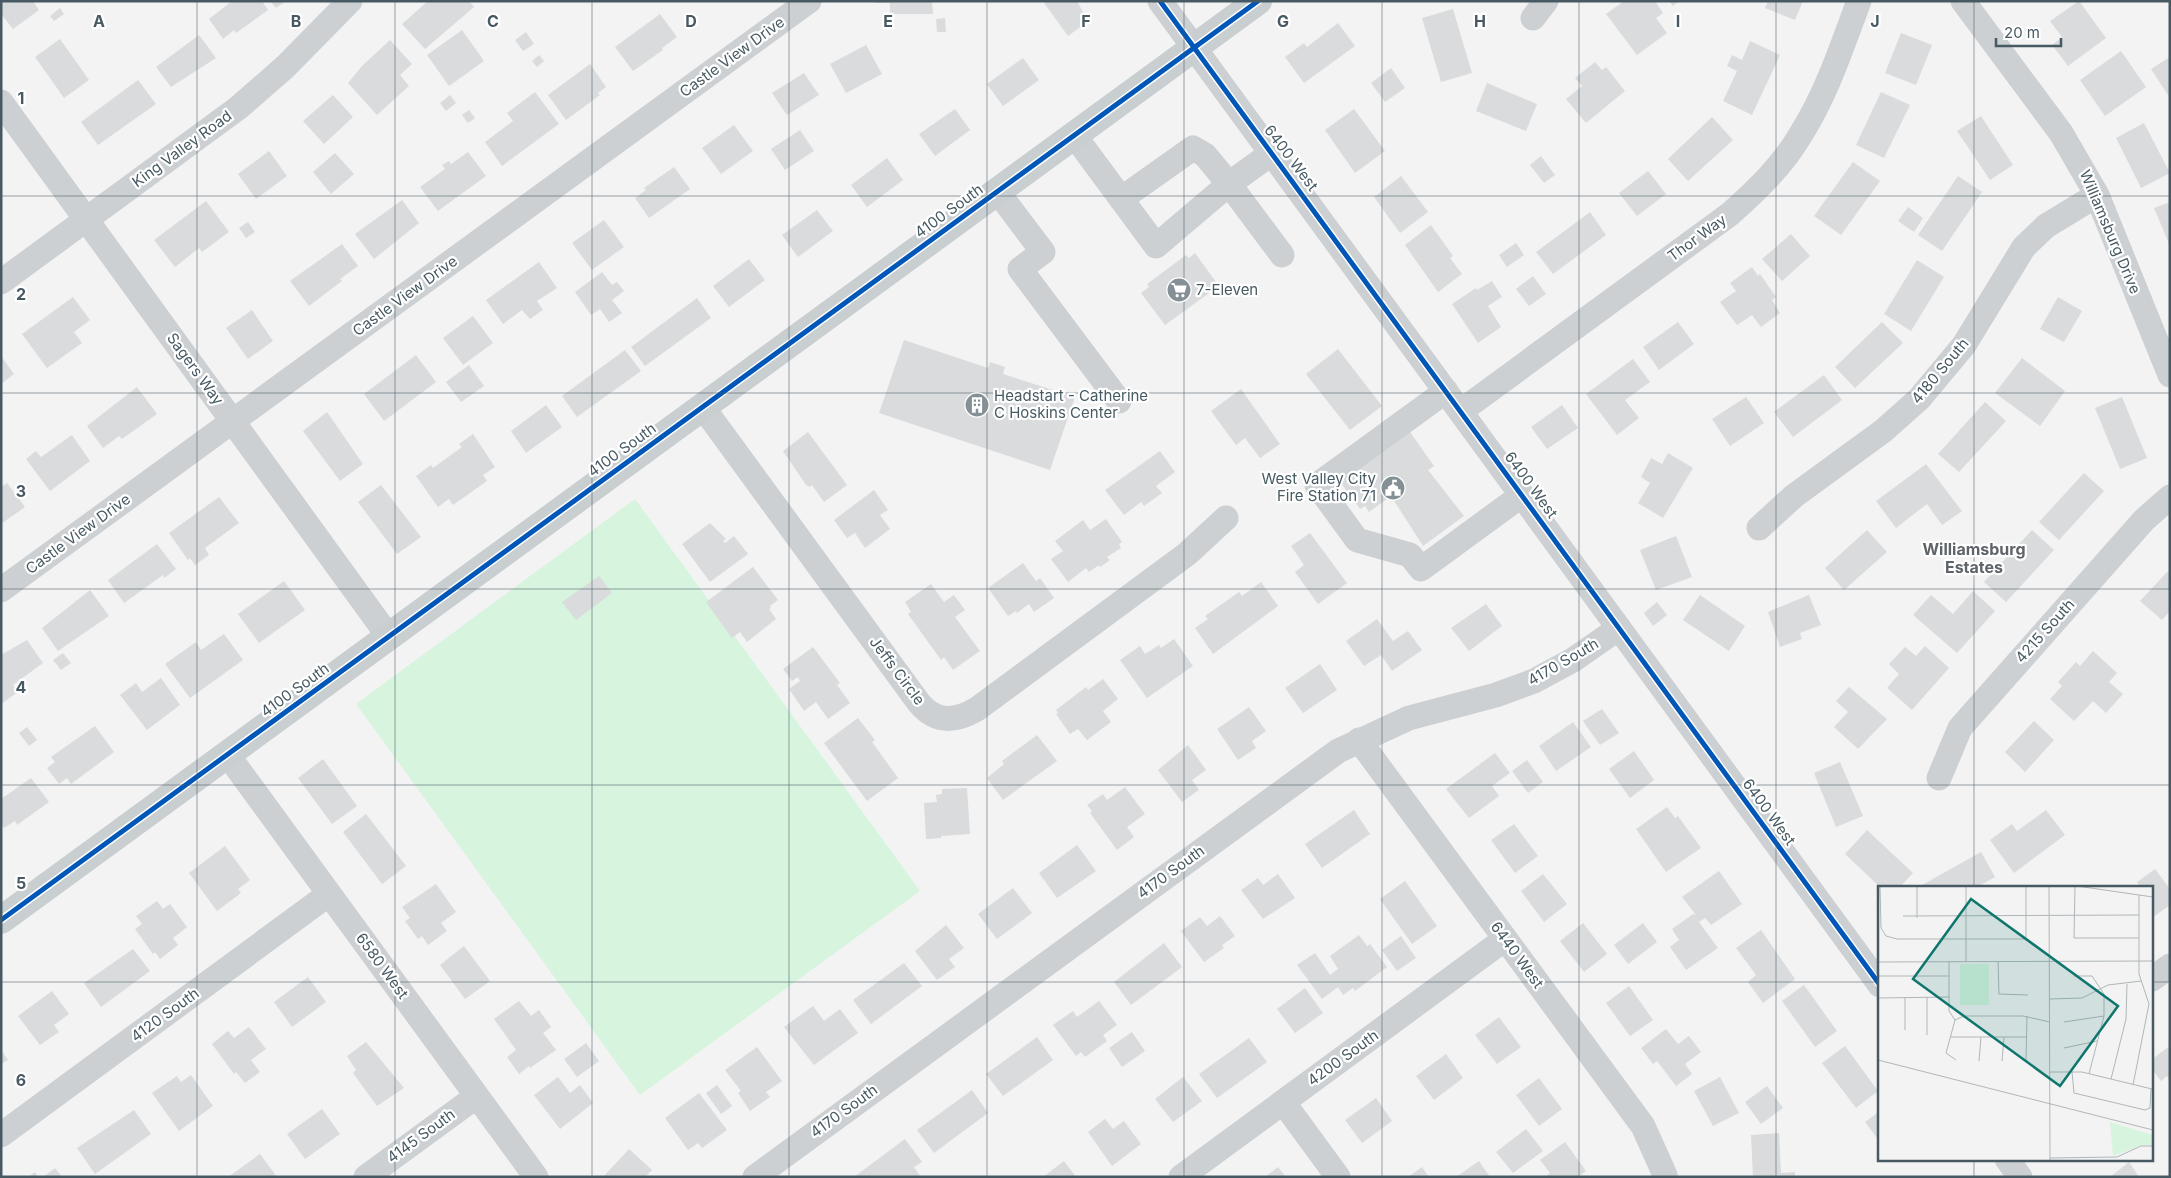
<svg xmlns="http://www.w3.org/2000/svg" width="2171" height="1178" viewBox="0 0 2171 1178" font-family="Inter,sans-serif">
<rect width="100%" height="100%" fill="#f4f3f3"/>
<path fill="#d6f4de" d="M635,499L920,891L640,1095L356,704Z"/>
<path fill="#d9dbdc" d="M1,1H33L39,10L13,29L1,14Z
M232,1H262L268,10L236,33L234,30L223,39L209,19Z
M270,1H286L276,8Z
M428,1H469L474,7L425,49L402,24Z
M875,1H932L933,14H890V3H875Z
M1047,1H1077L1088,21L1068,36L1044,3Z
M1624,1H1655L1663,13L1656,18L1667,33L1637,55L1606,14Z
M1669,1H1679L1673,6Z
M1768,1H1803L1795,20L1765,8Z
M2079,1L2106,38L2068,66L2052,45L2062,37L2050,21Z
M60,8L64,14L54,21L50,16Z
M1453,9L1472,73L1441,82L1422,18Z
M660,14L677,37L662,48L663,50L633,71L615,47Z
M945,18L946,32H937L936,19Z
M1338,23L1355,46L1304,83L1285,57L1304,43L1307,47Z
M462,30L484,61L449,86L427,55Z
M526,32L534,44L523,51L515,40Z
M1901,33L1932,45L1916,85L1885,73Z
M199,35L216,58L171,87L156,67Z
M60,39L89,80L64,98L35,57Z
M390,40L412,64L400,75L409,86L377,115L348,83L362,66Z
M1750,41L1780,55L1752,115L1723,101L1737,71L1727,66L1732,55L1742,60Z
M866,45L882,74L846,93L830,64Z
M2121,51L2146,87L2105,116L2080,80Z
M539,55L544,61L537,67L532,61Z
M2170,57V94L2168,95L2151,69Z
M1023,58L1039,80L1003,106L987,84Z
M1595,62L1602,70L1606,67L1625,91L1586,123L1566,99L1582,86L1575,78Z
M590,64L606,87L598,93L600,95L566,120L548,95Z
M1391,68L1405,88L1385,102L1371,83Z
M804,73L819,95L787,115L772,93Z
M138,80L156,104L98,145L81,122Z
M1487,83L1537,104L1526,131L1476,111Z
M535,92L559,124L502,166L485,142L513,121L507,113Z
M1881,92L1910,105L1884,158L1856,145Z
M333,95L353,117L324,144L303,121Z
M450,95L456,103L446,111L440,103Z
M955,109L970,130L935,156L919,134Z
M1354,109L1385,151L1355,173L1325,130Z
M469,110L475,118L468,123L462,115Z
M1981,116L2013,165L1990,180L1957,131Z
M1712,117L1733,140L1688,181L1668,159Z
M2144,123L2170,173L2141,188L2116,138Z
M734,125L753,151L721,174L702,148Z
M800,130L814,151L785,170L771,149Z
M269,151L287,176L256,199L238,174Z
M468,152L486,176L438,211L420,187L445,169L442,165L449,161L451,164Z
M335,153L354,174L331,194L313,172Z
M1541,156L1555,175L1544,183L1530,165Z
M887,158L903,180L867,207L851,185Z
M1853,162L1880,181L1841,235L1814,216Z
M674,167L690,189L649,218L635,198L646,190L644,188Z
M1648,171L1666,194L1637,216L1619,193Z
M1401,176L1428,212L1400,233L1374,197Z
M1958,176L1982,192L1942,251L1918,235Z
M402,200L419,223L374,259L355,234Z
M206,201L229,232L202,252L199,248L175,267L154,240Z
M2170,202V246L2154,208Z
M1908,207L1923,218L1914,232L1898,221Z
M817,210L833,231L798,257L782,235Z
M1590,212L1606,235L1553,274L1536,252Z
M604,220L624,247L592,270L572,243Z
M248,222L255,232L246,238L239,228Z
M1431,225L1453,256L1450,258L1462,274L1438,292L1405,245Z
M1791,234L1810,256L1782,281L1762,259Z
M1516,243L1524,255L1507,267L1499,255Z
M342,244L358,266L340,279L342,281L309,306L290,281Z
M1195,253L1219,286L1165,325L1141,293L1149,287L1147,284L1186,255L1189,258Z
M749,259L765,280L729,307L713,286Z
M1917,260L1944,277L1911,331L1884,314Z
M539,262L557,288L537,301L543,310L530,319L522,310L503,324L486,300Z
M1752,267L1758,276L1760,274L1776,297L1772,300L1780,313L1761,327L1752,315L1737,325L1720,302L1736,291L1730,283Z
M602,272L612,285L617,282L624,291L612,300L622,313L609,322L600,309L591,315L575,292Z
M1533,276L1546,294L1529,306L1516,289Z
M1492,281L1502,297L1488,306L1501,327L1478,343L1452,304L1476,288L1477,290Z
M73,297L90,320L74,332L82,343L47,368L22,334Z
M2058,297L2082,311L2064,342L2040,329Z
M697,298L711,318L645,366L631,347Z
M252,310L273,341L248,359L226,328Z
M473,316L493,343L463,365L443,338Z
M1678,322L1694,344L1659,370L1643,347Z
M1882,322L1903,343L1855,388L1835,367Z
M904,340L988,368L990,362L1005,367L1003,374L1075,397L1050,470L879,413Z
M1338,349L1382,406L1350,430L1306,374Z
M625,350L641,371L577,417L562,396Z
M416,355L436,382L384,421L364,394Z
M1,356L14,374L1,384Z
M2022,358L2065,391L2040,426L1995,393Z
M1633,359L1650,382L1625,400L1639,418L1617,435L1586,394Z
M469,365L484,386L461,402L446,382Z
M1824,375L1842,400L1793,437L1774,412Z
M137,387L157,414L122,439L119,436L103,448L87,426Z
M1241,389L1280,444L1260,458L1245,438L1236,445L1211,411Z
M1746,397L1764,423L1730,446L1712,419Z
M2122,397L2147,458L2120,469L2095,408Z
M1985,402L2006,421L1959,472L1938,454Z
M546,405L562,427L526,453L511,431Z
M1562,405L1578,428L1547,449L1531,427Z
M327,412L363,464L340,481L303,431Z
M808,432L847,485L824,502L812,485L810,487L806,485L783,451Z
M1410,432L1434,466L1428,470L1464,516L1423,546L1391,496L1369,512L1365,506L1360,509L1341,483Z
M473,434L495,467L483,475L487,481L453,505L449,499L438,507L416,476L431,465L433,468L462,447L459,444Z
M72,435L90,461L50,491L26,459L36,451L41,457Z
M1160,451L1175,472L1156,486L1162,493L1144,506L1141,502L1124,515L1105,490Z
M1668,453L1693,468L1663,518L1638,503L1650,483L1641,477L1651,458L1662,464Z
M1926,464L1962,511L1942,525L1927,504L1896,528L1876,501Z
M2084,473L2104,491L2059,540L2039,522Z
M7,483L25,507L1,524V487Z
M381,485L421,537L397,554L358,502Z
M874,490L888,510L880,515L890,529L865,548L855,533L847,538L834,520Z
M219,497L239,523L205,548L209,555L195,565L190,558L188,560L169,533Z
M1106,519L1122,542L1119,544L1121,548L1107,557L1110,560L1100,567L1099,565L1089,572L1086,568L1068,582L1051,559L1063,551L1055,541L1083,520L1090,530Z
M710,523L726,539L723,541L725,543L734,536L748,554L710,582L682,544Z
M1867,530L1887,552L1844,590L1825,568Z
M2032,530L2054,550L2006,602L1984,582Z
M1310,533L1347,583L1318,604L1295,572L1304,565L1291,546Z
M1676,536L1692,577L1656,590L1640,550Z
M157,544L176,569L164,578L163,575L124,603L108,580Z
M1023,563L1036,581L1040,578L1054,598L1034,612L1029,604L1017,613L1016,611L1008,616L988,588Z
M753,567L778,600L770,606L771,608L769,609L776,619L747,642L740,632L732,638L706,602Z
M2167,572L2170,575V611L2162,620L2140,601Z
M599,576L612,593L576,620L562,602Z
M284,581L305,610L259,643L238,614Z
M1261,582L1278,606L1213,654L1195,628L1208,619L1205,616L1239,592L1242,596Z
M931,584L944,602L954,595L965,610L955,617L980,651L953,670L944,657L941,660L908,614L911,612L905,602Z
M90,590L109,616L58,651L42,628Z
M1973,591L1995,611L1957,653L1913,615L1931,595L1953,614Z
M1700,595L1745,626L1729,651L1683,620Z
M1809,595L1821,625L1800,633L1802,639L1780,647L1768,612Z
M1657,602L1667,615L1653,626L1644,613Z
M1486,604L1502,626L1469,651L1451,628Z
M1377,619L1393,641L1408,631L1422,650L1392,671L1381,655L1364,666L1346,641Z
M224,634L243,660L190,698L165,664L196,642L201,650Z
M1174,639L1193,666L1147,698L1120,660L1140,646L1145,654L1159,645L1161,648Z
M27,640L43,663L13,685L18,692L1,704V655Z
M1925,646L1949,668L1912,710L1887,688L1899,674L1889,664L1905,647L1916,656Z
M813,647L840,683L837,685L850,703L828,719L816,702L804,711L789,689L800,681L798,677L792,681L783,669Z
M2093,651L2117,673L2109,682L2123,694L2106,713L2093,701L2074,721L2050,699L2062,686L2058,682L2076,662L2080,666Z
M63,653L71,663L61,670L53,660Z
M1320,664L1337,690L1303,713L1285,688Z
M161,678L180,705L147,730L120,695L136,683L142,692Z
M1103,679L1118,699L1103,711L1111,722L1087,740L1078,729L1070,734L1056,714L1058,713L1056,710L1086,687L1088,690Z
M1849,687L1887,719L1858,749L1834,727L1848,712L1836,701Z
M1249,707L1266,731L1252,741L1256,748L1238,760L1217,729Z
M1602,709L1619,733L1600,745L1583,721Z
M858,718L875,740L872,742L898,778L867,801L824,743Z
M2034,721L2054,740L2025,772L2005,752Z
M1573,722L1591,747L1556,771L1539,746Z
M95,726L114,752L71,784L67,778L59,784L47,768L55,762L51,757Z
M27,727L37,740L29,746L19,733Z
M1037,735L1057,761L1003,800L987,778L1004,764L1002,761Z
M1188,745L1206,770L1192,780L1199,790L1182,802L1158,770Z
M1634,751L1654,780L1630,798L1609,769Z
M1495,753L1510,773L1492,786L1499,796L1469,818L1446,789Z
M323,759L357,806L332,824L298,778Z
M1527,760L1543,782L1528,793L1512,771Z
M1840,762L1863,816L1836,827L1814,773Z
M31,778L49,802L17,825L15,821L4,828L1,824V799Z
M1125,787L1145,814L1127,827L1134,837L1117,850L1090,813L1092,811L1087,805L1103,794L1107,800Z
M967,788L970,834L941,836V838L926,839L924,803L937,802L936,795L942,794V789Z
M1667,807L1675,818L1678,816L1701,848L1666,872L1636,829Z
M1354,810L1370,834L1322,868L1305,844Z
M2046,810L2065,835L2014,873L1990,840L2012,824L2017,831Z
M366,814L406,866L382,884L343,832Z
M1514,824L1538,856L1515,873L1491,840Z
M1867,830L1913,873L1900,887H1880L1845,854Z
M1077,845L1096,871L1057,898L1039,873Z
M225,846L250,880L238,889L241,893L217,911L189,873Z
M1981,852L1995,877L1977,887H1923L1922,885Z
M2155,869L2170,889V905L2152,918V887H2140L2137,882Z
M1719,871L1742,904L1711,925L1705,918L1699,922L1718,948L1686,970L1670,947L1679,940L1672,929L1693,914L1696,915L1682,897Z
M1278,874L1295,898L1263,919L1241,890L1258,878L1263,885Z
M1543,874L1567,904L1544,922L1521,891Z
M1405,881L1437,926L1412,944L1380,899Z
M436,884L456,912L441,923L447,931L428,945L422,936L418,939L405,921L410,918L402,907Z
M1013,888L1032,913L997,939L978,914Z
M157,901L163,909L170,904L187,927L173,938L178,945L160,959L155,952L153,954L135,929L142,924L136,916Z
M1220,916L1235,936L1222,945L1224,948L1204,962L1181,931L1200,917L1207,926Z
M1583,923L1607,954L1584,972L1560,941Z
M1643,923L1657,942L1628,964L1614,945Z
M946,925L964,948L949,959L955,967L937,980L915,951Z
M1761,930L1795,979L1763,1003L1748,982L1756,975L1736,948Z
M1359,935L1367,946L1370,944L1387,967L1355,991L1353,988L1343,995L1338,987L1322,999L1297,965L1315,953L1330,975L1338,969L1330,956Z
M1401,936L1416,958L1397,971L1382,950Z
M1164,943L1182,967L1131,1005L1114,982Z
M464,946L490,981L465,999L440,965Z
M133,949L150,971L101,1007L84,983Z
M904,963L922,986L871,1024L853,1000Z
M308,977L326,1002L292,1027L274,1002Z
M1804,985L1837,1031L1815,1047L1782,1001Z
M1629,986L1653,1020L1630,1036L1606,1003Z
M1305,988L1323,1013L1295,1033L1277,1009Z
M52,991L69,1014L54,1025L59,1032L40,1045L18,1016Z
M519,1001L531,1016L539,1010L551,1027L543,1033L556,1050L530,1068L529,1066L519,1074L507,1057L516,1050L494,1019Z
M1099,1001L1117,1025L1103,1035L1107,1041L1085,1057L1081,1052L1076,1056L1053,1025L1073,1011L1077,1017Z
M813,1006L824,1021L840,1009L858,1033L814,1065L784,1027Z
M1499,1017L1521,1047L1497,1064L1475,1035Z
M249,1027L266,1049L251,1060L260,1072L245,1083L236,1072L234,1074L212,1044L228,1031L234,1038Z
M1666,1029L1678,1044L1689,1036L1701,1052L1685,1064L1692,1074L1676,1086L1657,1061L1653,1064L1641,1048Z
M1132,1032L1145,1051L1122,1067L1109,1048Z
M1037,1037L1053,1060L1003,1096L986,1074Z
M1249,1038L1267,1062L1217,1098L1199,1074Z
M366,1042L404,1088L377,1106L353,1073L356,1070L347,1056Z
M586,1043L599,1061L577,1077L564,1059Z
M1845,1046L1878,1091L1856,1108L1822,1063Z
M2170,1046V1081L2167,1076L2161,1081L2152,1069V1059Z
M757,1047L782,1081L766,1092L770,1097L750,1111L738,1093L741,1091L725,1070Z
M1,1050L8,1060L1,1064Z
M1446,1054L1463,1078L1434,1100L1416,1076Z
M191,1075L213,1106L179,1131L152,1093L177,1076L181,1082Z
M558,1077L570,1093L580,1085L593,1103L560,1129L534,1095Z
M1183,1077L1202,1101L1173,1122L1155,1099Z
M1720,1077L1739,1113L1713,1126L1694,1091Z
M1539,1078L1562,1109L1539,1126L1516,1095Z
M717,1085L732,1106L721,1114L706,1093Z
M1767,1086L1783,1108L1761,1124L1745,1102Z
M972,1090L988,1113L934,1153L917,1130Z
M699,1093L727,1130L702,1148L698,1143L688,1150L665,1118Z
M1376,1098L1392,1121L1362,1143L1345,1120Z
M322,1109L340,1134L305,1159L287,1134Z
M134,1110L151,1134L95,1174L77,1148Z
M1880,1111V1142L1865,1122Z
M1105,1119L1113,1129L1124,1121L1141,1144L1112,1166L1088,1132Z
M1526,1129L1543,1151L1513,1173L1496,1152Z
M1779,1133L1781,1173L1795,1172V1177H1753L1751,1135Z
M905,1139L922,1162L914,1167L921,1177H854Z
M1565,1142L1586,1171L1578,1177H1545L1550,1173L1540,1160Z
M629,1149L652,1170L645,1177H603Z
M260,1154L277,1177H228Z
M1064,1161L1076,1177H1043Z
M1479,1161L1490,1177H1456Z
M2129,1162L2139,1177H2110Z
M1278,1167L1286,1177H1265Z
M1422,1167L1429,1177H1408Z
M55,1168L62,1177H43Z
M35,1172L38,1177H28Z"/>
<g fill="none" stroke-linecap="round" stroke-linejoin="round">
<path stroke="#cdd0d2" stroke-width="25" d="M1160,1L1880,985
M1963,1L2061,133L2097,195L2170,375
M1533,18L1546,1
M1,102L389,637
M1074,135L1156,246L1229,184L1205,155L1193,148L1121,199
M1272,153L1229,184L1282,255
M997,191L1043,252L1020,269L1119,401
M1,282L238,108L285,67L350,1
M1446,391L1317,485L1357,540L1410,555L1421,569L1522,495
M702,406L919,703C936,723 955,722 977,709L1187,554L1226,518
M1461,411L1730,214C1757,190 1783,165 1801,134C1827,93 1842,46 1859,1
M1759,528L1794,496L1883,431L1919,399L1964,345L2024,247L2046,226L2097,195
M1,590L809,1
M1359,740L1643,1126L1665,1175
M227,754L536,1177
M1939,778L1960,728L2144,520L2170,497
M2152,979L2170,966
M1283,1102L1338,1177
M1,1135L329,894
M2007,1159L2020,1177
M366,1177L477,1096
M755,1177L1338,751L1409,718L1496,695L1534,681L1573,660L1619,628
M1181,1177L1505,939"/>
<path stroke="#c9ced1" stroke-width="28" d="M1,920L1258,1"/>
<defs>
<path id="cycleway" d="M1160,1L1880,985
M1,920L1258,1"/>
</defs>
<use href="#cycleway" stroke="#fff" stroke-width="8"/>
<use href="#cycleway" stroke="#0057b8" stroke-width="5"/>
</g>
<path fill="none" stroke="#475a63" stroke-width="1" stroke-opacity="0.55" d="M197,1V1177M395,1V1177M592,1V1177M789,1V1177M987,1V1177M1184,1V1177M1382,1V1177M1579,1V1177M1776,1V1177M1974,1V887M1,196H2170M1,393H2170M1,589H2170M1,785H2170M1,982H1880M2152,982H2170M1974,1159V1177"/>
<defs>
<symbol id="supermarket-disc" viewBox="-11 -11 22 22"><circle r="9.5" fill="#849095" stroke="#fff"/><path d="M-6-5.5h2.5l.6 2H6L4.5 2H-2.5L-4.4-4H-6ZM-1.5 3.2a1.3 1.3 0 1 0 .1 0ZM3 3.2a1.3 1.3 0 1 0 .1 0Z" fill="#fff"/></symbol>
<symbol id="building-disc" viewBox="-11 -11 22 22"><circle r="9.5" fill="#849095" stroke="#fff"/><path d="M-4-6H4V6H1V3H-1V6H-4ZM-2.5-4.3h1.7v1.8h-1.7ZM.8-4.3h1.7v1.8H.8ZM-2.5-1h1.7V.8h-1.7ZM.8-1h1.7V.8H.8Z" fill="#fff"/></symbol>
<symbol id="civic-disc" viewBox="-11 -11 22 22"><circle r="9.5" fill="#849095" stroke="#fff"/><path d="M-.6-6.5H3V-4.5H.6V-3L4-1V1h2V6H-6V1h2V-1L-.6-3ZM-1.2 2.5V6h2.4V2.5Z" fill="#fff"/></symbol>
</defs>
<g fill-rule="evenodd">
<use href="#supermarket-disc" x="1165" y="276" width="28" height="28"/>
<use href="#building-disc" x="963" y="391" width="28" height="28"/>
<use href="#civic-disc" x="1379" y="474" width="28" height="28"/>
</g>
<g text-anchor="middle" stroke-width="4.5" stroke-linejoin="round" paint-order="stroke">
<g font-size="15" fill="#475a63" stroke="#fff">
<text transform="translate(732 57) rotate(-36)" y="5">Castle View Drive</text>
<text transform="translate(182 149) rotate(-36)" y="5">King Valley Road</text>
<text transform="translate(1291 158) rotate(53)" y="5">6400 West</text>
<text transform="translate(949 211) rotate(-36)" y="5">4100 South</text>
<text transform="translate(2110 232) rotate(67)" y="5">Williamsburg Drive</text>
<text transform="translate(1697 238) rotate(-36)" y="5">Thor Way</text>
<text transform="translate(405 296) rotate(-36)" y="5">Castle View Drive</text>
<text transform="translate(195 369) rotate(54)" y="5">Sagers Way</text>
<text transform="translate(1940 371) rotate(-50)" y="5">4180 South</text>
<text transform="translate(622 450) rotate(-36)" y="5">4100 South</text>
<text transform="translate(1531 485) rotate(54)" y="5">6400 West</text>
<text transform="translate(78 534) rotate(-36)" y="5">Castle View Drive</text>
<text transform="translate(2045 631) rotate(-48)" y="5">4215 South</text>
<text transform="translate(1563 662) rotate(-30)" y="5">4170 South</text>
<text transform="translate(897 671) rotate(53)" y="5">Jeffs Circle</text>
<text transform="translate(295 690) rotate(-36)" y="5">4100 South</text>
<text transform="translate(1769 812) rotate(54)" y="5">6400 West</text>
<text transform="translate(1171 872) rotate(-36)" y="5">4170 South</text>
<text transform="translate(1517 955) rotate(54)" y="5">6440 West</text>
<text transform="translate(382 966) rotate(54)" y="5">6580 West</text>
<text transform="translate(165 1015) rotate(-36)" y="5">4120 South</text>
<text transform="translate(1343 1058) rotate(-36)" y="5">4200 South</text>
<text transform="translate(844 1111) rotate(-36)" y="5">4170 South</text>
<text transform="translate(421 1136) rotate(-36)" y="5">4145 South</text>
</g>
<g font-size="15" fill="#475a63" stroke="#fff" text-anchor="start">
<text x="1196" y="295">7-Eleven</text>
<text x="994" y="401">Headstart - Catherine<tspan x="994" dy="17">C Hoskins Center</tspan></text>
<text x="1376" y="484" text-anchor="end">West Valley City<tspan x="1376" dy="17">Fire Station 71</tspan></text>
</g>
<g font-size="16" font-weight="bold" fill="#5e6469" stroke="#fff">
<text x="1974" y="555">Williamsburg<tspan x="1974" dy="18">Estates</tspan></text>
</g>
</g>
<g transform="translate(1878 886)">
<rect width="275" height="275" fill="#f4f3f3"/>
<path d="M82,78H111V119H82ZM232,236L275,249V259H264L235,270Z" fill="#d6f4de"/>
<path fill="none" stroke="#afb6b9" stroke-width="1" d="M2,0L3,42L8,50L19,53H148V0M39,0V32M171,0L172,275M197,0L196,52H261M199,0L275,11M25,30L261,29M71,75V125L77,134M88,75V0M120,75L121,108L150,109M0,76L275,75M0,90H71M196,90H214L226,108V130L211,188M27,111V144M49,111V149M0,112L71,111M172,113L204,112L230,99L263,95M77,134L86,130H145L172,136M77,134L68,167L78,174M186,136L226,130M72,151H149M186,162L219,155M0,174L275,244M101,175L103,151M124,175L126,151M148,175L149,130M172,186H204L274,203M194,186L196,207L267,224L272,222L273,203M233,193L248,133L249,98M255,199L271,118L261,88V9M172,272L239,271L263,260H275"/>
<path fill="#0f766e" fill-opacity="0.15" stroke="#0f766e" stroke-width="2.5" d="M93,13L240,120L182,200L35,93Z"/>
<rect width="275" height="275" fill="none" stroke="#475a63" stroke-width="2.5"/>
</g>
<g font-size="16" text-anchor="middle" font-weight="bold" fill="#475a63" stroke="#fff" stroke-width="4.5" stroke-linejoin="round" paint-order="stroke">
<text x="99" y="27">A</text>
<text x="296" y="27">B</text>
<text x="493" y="27">C</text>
<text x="691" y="27">D</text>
<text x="888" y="27">E</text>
<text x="1086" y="27">F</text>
<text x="1283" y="27">G</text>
<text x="1480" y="27">H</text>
<text x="1678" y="27">I</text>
<text x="1875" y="27">J</text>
<text x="21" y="104">1</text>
<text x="21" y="300">2</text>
<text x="21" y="497">3</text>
<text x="21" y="693">4</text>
<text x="21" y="889">5</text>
<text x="21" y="1086">6</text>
</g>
<rect width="2171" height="1178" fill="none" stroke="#475a63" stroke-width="5"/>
<path d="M1996 38v8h65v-8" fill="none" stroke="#475a63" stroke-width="2.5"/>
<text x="2004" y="38" font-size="15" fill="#475a63" stroke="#ffffff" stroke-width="4" paint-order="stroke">20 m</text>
</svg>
